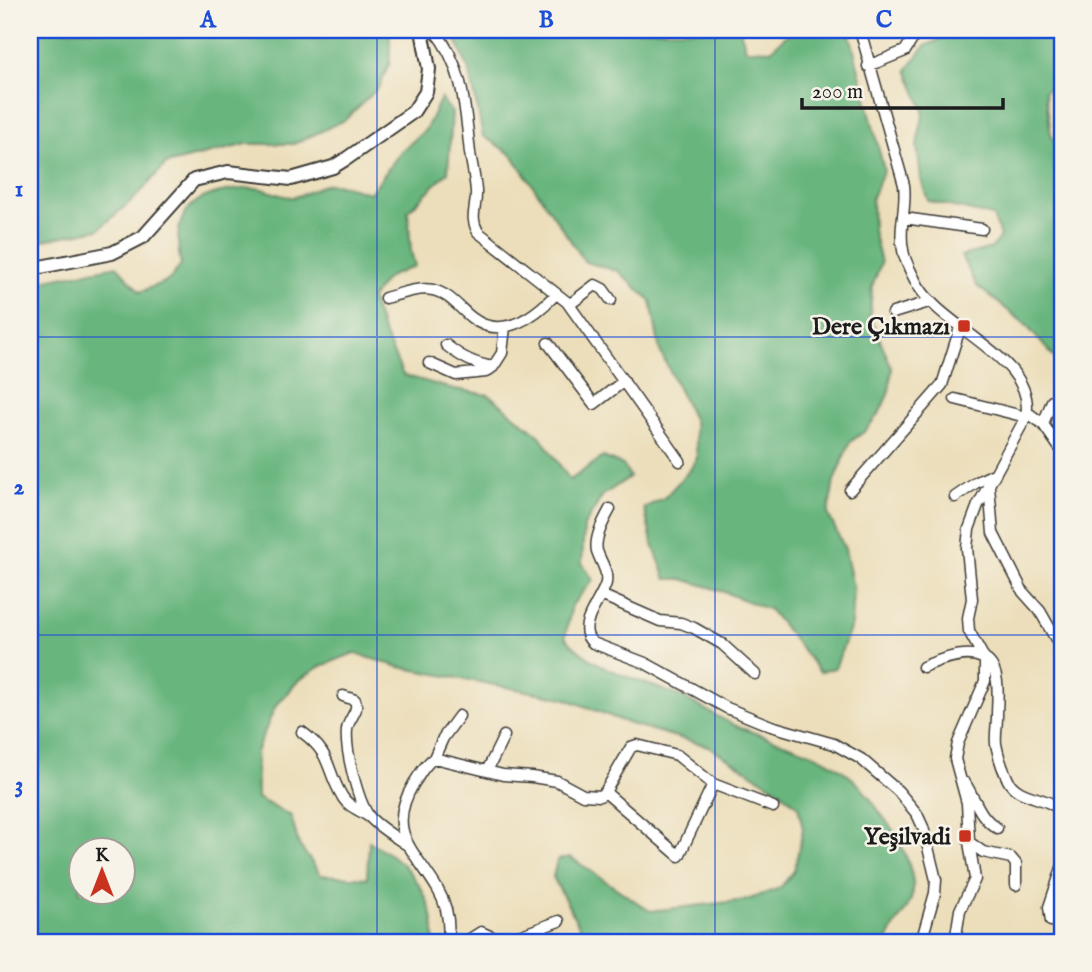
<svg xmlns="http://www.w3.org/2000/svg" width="1092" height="972" viewBox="0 0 1092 972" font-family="'IM FELL English',serif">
<rect width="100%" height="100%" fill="#f7f3e8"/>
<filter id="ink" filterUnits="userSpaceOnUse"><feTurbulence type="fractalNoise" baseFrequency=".0143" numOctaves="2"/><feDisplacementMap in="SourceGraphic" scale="14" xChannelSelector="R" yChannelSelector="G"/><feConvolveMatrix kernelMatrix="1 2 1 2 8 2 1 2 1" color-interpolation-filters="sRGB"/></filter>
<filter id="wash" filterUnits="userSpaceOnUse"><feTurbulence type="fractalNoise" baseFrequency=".00686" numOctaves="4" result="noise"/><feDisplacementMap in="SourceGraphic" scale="28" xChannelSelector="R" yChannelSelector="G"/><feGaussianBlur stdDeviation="1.57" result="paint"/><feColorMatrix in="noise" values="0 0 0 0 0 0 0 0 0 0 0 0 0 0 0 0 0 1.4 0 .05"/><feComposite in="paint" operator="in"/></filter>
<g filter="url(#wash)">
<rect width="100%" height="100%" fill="#ecdeba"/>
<path fill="#67b57e" stroke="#42684d" stroke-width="2" fill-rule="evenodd" d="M30,30H390V62L379,87L345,120L294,144H247L166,164L139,194L99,229L30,243Z
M452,30H740L746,49L771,50L792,30H849L884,170L872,197L873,230L881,263L872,287L870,316L892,369L889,392L880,412L865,431L850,442L834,481L828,514L845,549L853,588L851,626L835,668L820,672L770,610L719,590L682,579H666L652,542L644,508L664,498L690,470L697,458L694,421L660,351L651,301L618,271L585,262L512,155L483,136L470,73Z
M961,30H1062V79L1045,91L1051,134L1062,157V366L1024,323L977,286L961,256L992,248L1000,236L993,216L928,201L921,179L917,145L924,111L907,70L925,46Z
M441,98L452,113L448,172L408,211L411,252L415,266L388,277L371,298L381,327L403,375L449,388L489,395L540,436L570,480L603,457L623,465L630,477L603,495L584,526L582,563L593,580L572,605L565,637C592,670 638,679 677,695C698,704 717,718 739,727C778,743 822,750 854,780C867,792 877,809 887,822C899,837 915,871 913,891C910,912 892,923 887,942H585L580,928L553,877L557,860L570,857L650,911L747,900L780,888L794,871L803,829L798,806L777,789L708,746L630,724L564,698L399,667L354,653L319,667L298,681L275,707L256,752L257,798L291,816L299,845L321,875L367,878L369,841C380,849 396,856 405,867C424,888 436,914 434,942H30V283L117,266L140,292L169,280L181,265C168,205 200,190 255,188C267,188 279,197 292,197C303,197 316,186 327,184C339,182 358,190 370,193L400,153L426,129ZM80,850H122V892H80Z"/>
</g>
<g filter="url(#ink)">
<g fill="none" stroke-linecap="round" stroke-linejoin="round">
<defs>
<path id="minor" d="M434,30C464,66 465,108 470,153C472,165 475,178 476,191C477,208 469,216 478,232L567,302L680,461
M860,30L904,185C907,207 898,229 903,250C904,259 911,272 915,280C938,329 1038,357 1026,417L978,505L969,529L967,548L972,599L968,618L969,631L985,660V681L958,743L955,759L967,803L969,842L975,879L960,910L955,942
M868,66L905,51L918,30
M904,218L982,229
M385,298C401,294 417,287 433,290C450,294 459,308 472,318C502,341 535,316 556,294
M569,305L595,285L603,289L611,300
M893,313L929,302
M548,343L594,404L624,381
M446,345C461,357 474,364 493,367
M429,363L456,375L486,372L493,367L502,353L505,327
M955,399L1026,417
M1027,412L1043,424L1059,447
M1043,424L1052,401
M989,486L993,533L1023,592L1040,611L1062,650
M850,490L942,385L960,328
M955,497L977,482L994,474
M610,509C604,520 594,538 597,551C601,563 608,570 606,583C601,602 574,627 593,643L645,663L727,708L771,726L834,744L861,759L898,791L917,814L923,827L936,880L935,893L921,942
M601,595L660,621L681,623L694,628L722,644L755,674
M923,667C941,659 980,644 993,668C1000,681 997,702 997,717C997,725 995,735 996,744C998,755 1003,770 1008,780C1018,800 1048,795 1062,812
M343,696L355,700C360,712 348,718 347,730C345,749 357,798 368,815C375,825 397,838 407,845
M302,732C333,755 325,768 342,796C347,806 359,810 368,816
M434,758L443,738L459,716
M487,771L504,736
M965,783C976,800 979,817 997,828
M713,784L773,807
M969,842L983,852L1011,858L1016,864V885
M1051,921L1049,907L1062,868
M448,942C450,923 448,907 438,890C415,850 384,833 414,783C421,773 424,765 434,758L503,775L532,777L557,781L583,795L600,796L605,792L631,747L637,745L677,755L713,784L679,856L605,792
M465,942L481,932L503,942L559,921"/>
<path id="major" d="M30,269L112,253L143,237L194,180L228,172L291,179L333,167L346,159L413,112L426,92L429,69L422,30"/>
</defs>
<use href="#minor" stroke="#3b3934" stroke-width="13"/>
<use href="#major" stroke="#3b3934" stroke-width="16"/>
<use href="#minor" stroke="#fff" stroke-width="10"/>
<use href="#major" stroke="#fff" stroke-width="12"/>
</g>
</g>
<path fill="none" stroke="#1d4ed8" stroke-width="2" stroke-opacity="0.55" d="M377,30V942M715,30V942M30,337H1062M30,635H1062"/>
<g fill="#c8321e" stroke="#f7f3e8" stroke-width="2.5">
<rect x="957" y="319" width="14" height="14" rx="3.5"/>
<rect x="958" y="829" width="14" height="14" rx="3.5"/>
</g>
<g text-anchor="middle" stroke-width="5" stroke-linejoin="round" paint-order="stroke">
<g font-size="24" font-weight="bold" fill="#1c1c1c" stroke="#f7f3e8" text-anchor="end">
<text x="950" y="334">Dere Çıkmazı</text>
<text x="951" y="844">Yeşilvadi</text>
</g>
</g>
<rect width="1092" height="972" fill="none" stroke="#f7f3e8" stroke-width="77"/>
<g transform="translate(102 871)"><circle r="33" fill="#f7f3e8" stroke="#9f9d96" stroke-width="2"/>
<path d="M0-5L12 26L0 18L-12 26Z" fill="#c8321e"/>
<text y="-10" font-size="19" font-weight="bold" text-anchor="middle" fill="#1c1c1c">K</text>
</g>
<path d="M802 98v10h201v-10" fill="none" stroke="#1c1c1c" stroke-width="3.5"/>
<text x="812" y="98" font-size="21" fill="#1c1c1c" stroke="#f7f3e8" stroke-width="5" paint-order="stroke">200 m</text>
<rect x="38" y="38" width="1016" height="896" fill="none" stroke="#1d4ed8" stroke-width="2.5"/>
<g font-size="23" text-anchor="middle" font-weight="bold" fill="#1d4ed8">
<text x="208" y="27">A</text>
<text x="546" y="27">B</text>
<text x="884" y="27">C</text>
<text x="19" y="196">1</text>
<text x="19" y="494">2</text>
<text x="19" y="792">3</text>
</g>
</svg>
